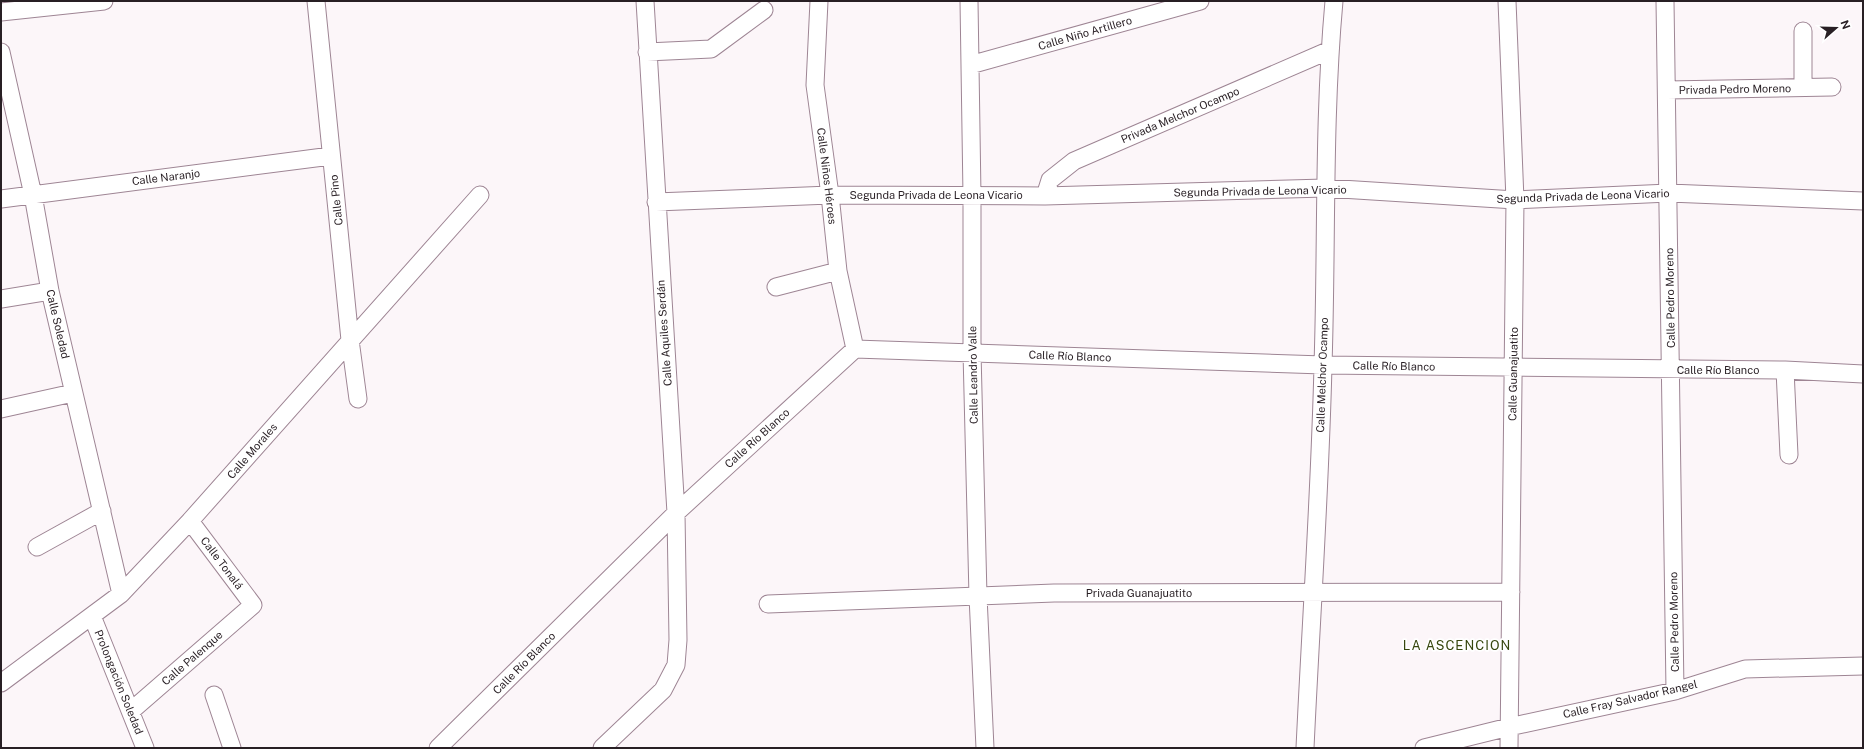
<svg xmlns="http://www.w3.org/2000/svg" width="1864" height="749" viewBox="0 0 1864 749" font-family="'Public Sans',sans-serif">
<rect width="100%" height="100%" fill="#fcf6f9"/>
<g fill="none" stroke-linecap="round" stroke-linejoin="round">
<defs>
<path id="minor" d="M316,1L350,340L358,399
M819,1L815,85L830,195L838,271L855,349
M969,1L972,196V352L978,596L985,748
M1507,1L1515,200L1509,748
M1665,1L1675,691
M1,12L104,1
M1803,31V87
M1,52L33,195L50,291L121,594
M647,52L711,49L764,10
M970,65L1200,1
M1667,90L1832,87
M1045,196L1050,180L1074,161L1330,50
M1,199L331,156
M656,202L830,195L1045,196L1325,188L1515,200L1669,193L1863,201
M776,287L838,271
M1,299L50,291
M1785,370L1789,455
M1,409L73,393
M37,547L102,511
M768,604L1054,593L1511,592
M92,616L145,748
M1,683L121,594L190,521L480,195
M214,695L232,748
M131,711L253,605L190,521
M438,748L676,513L855,349L1323,365L1785,370L1863,374
M602,748L663,690L676,665L678,640L676,513L645,1
M1305,748C1311,620 1320,493 1323,365C1327,244 1323,122 1334,1
M1424,748L1509,727L1675,691L1745,669L1863,666"/>
</defs>
<use href="#minor" stroke="#9e8594" stroke-width="19"/>
<use href="#minor" stroke="#fff" stroke-width="17"/>
</g>
<g text-anchor="middle" stroke-width="3.5" stroke-linejoin="round" paint-order="stroke">
<g font-size="11" fill="#281f24" stroke="#fff">
<text transform="translate(1085 33) rotate(-16)" y="4">Calle Niño Artillero</text>
<text transform="translate(1735 89) rotate(-1)" y="4">Privada Pedro Moreno</text>
<text transform="translate(1180 115) rotate(-23)" y="4">Privada Melchor Ocampo</text>
<text transform="translate(827 176) rotate(83)" y="4">Calle Niños Héroes</text>
<text transform="translate(166 177) rotate(-7)" y="4">Calle Naranjo</text>
<text transform="translate(1260 191) rotate(-1)" y="4">Segunda Privada de Leona Vicario</text>
<text x="936" y="199">Segunda Privada de Leona Vicario</text>
<text transform="translate(1583 196) rotate(-2)" y="4">Segunda Privada de Leona Vicario</text>
<text transform="translate(336 200) rotate(-96)" y="4">Calle Pino</text>
<text transform="translate(1670 298) rotate(-91)" y="4">Calle Pedro Moreno</text>
<text transform="translate(58 324) rotate(77)" y="4">Calle Soledad</text>
<text transform="translate(664 333) rotate(-94)" y="4">Calle Aquiles Serdán</text>
<text transform="translate(1070 356) rotate(2)" y="4">Calle Río Blanco</text>
<text transform="translate(1394 366) rotate(1)" y="4">Calle Río Blanco</text>
<text x="1718" y="374">Calle Río Blanco</text>
<text transform="translate(1513 374) rotate(-89)" y="4">Calle Guanajuatito</text>
<text transform="translate(973 375) rotate(-91)" y="4">Calle Leandro Valle</text>
<text transform="translate(1322 375) rotate(-88)" y="4">Calle Melchor Ocampo</text>
<text transform="translate(757 438) rotate(-42)" y="4">Calle Río Blanco</text>
<text transform="translate(252 451) rotate(-49)" y="4">Calle Morales</text>
<text transform="translate(222 563) rotate(53)" y="4">Calle Tonalá</text>
<text x="1139" y="597">Privada Guanajuatito</text>
<text transform="translate(1674 622) rotate(-91)" y="4">Calle Pedro Moreno</text>
<text transform="translate(192 658) rotate(-41)" y="4">Calle Palenque</text>
<text transform="translate(524 663) rotate(-45)" y="4">Calle Río Blanco</text>
<text transform="translate(119 682) rotate(68)" y="4">Prolongación Soledad</text>
<text transform="translate(1630 699) rotate(-13)" y="4">Calle Fray Salvador Rangel</text>
</g>
<g font-size="13" letter-spacing="1" fill="#37460e" stroke="#fff">
<text x="1457" y="650">LA ASCENCION</text>
</g>
</g>
<rect width="1864" height="749" fill="none" stroke="#281f24" stroke-width="4"/>
<g transform="translate(1836 28) rotate(70)" stroke="#ffffff" stroke-width="3" paint-order="stroke">
<path d="M0-3L7 15L0 10L-7 15Z" fill="#281f24"/>
<text y="-6" font-size="11" font-weight="bold" text-anchor="middle" fill="#281f24">N</text>
</g>
</svg>
